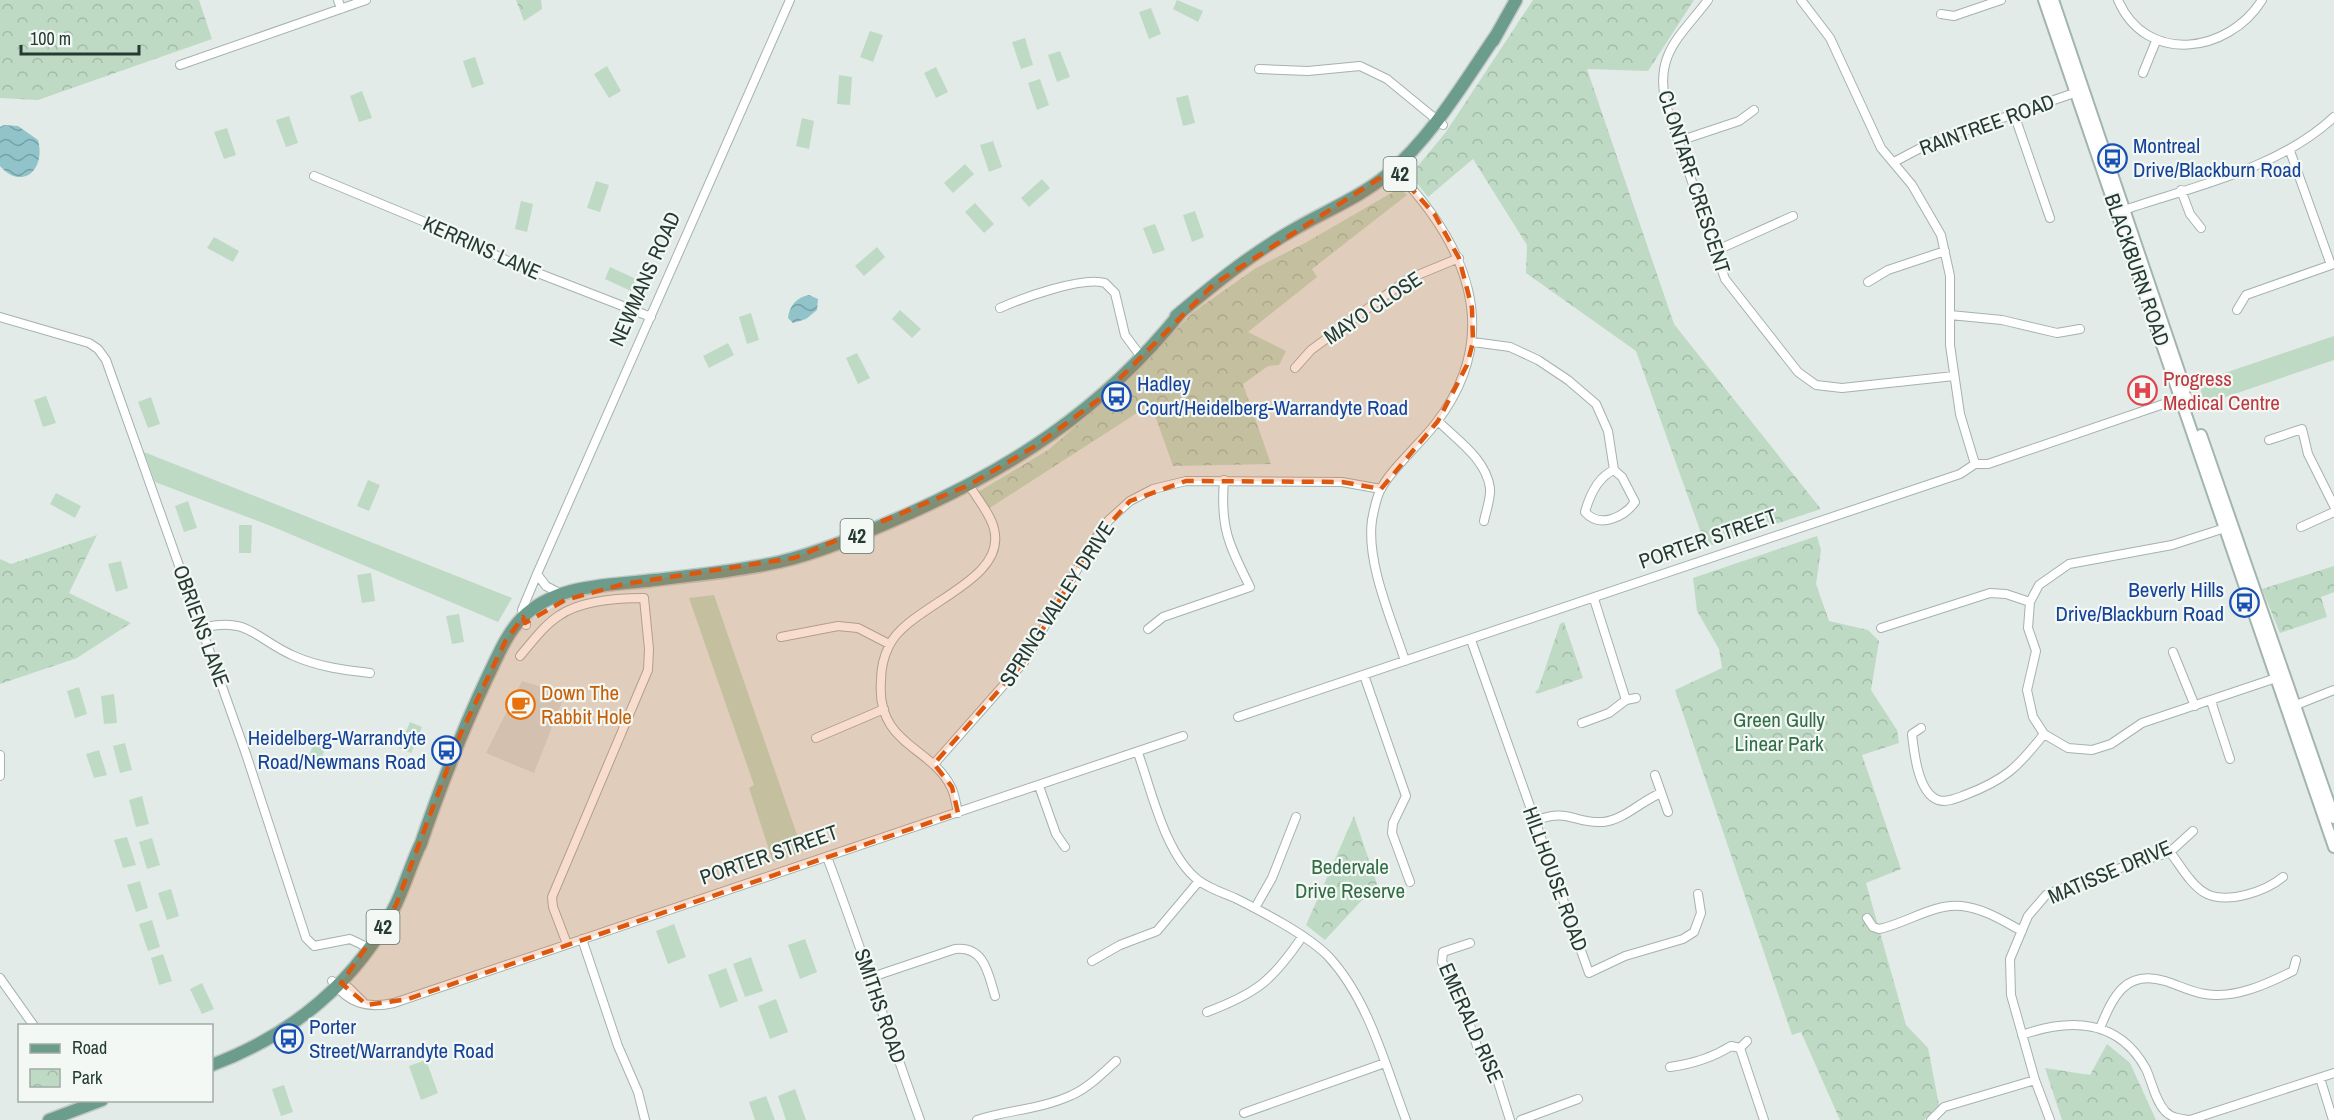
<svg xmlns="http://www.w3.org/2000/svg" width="2334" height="1120" viewBox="0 0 2334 1120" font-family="'Archivo Narrow',sans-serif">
<defs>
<pattern id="park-crowns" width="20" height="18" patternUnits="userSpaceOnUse" patternTransform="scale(1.5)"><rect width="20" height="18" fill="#bedac4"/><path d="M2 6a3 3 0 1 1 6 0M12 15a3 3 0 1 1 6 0" fill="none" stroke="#a3bca9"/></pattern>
<pattern id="water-waves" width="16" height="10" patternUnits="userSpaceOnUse" patternTransform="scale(1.5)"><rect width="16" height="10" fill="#90c4ca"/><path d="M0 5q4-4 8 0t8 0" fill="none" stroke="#75a0a5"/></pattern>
</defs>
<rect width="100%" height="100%" fill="#e2ebe7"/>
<path fill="#d1dbd6" d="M522,681L565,694L534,773L486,753Z"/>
<path fill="#bedac4" d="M1177,0L1203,11L1198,22L1173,9Z
M1151,8L1161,34L1149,39L1139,12Z
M870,31L883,35L873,62L860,57Z
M1025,38L1033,65L1021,69L1012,42Z
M1060,51L1070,77L1057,82L1048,55Z
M475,57L484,84L472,88L463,61Z
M607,66L621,91L609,98L594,74Z
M936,67L948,92L936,98L924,73Z
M839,75L852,77L850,105L837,104Z
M1040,79L1049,105L1037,110L1028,83Z
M362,91L372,118L359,122L350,96Z
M1188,95L1195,123L1183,126L1176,98Z
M289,116L298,143L286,147L276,120Z
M802,118L814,121L809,149L796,146Z
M227,128L236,155L224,159L214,132Z
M993,141L1002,167L989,172L980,145Z
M965,164L974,174L953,193L944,183Z
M1042,179L1050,188L1029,207L1021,198Z
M596,181L609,185L600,212L587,208Z
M521,201L533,204L527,232L515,229Z
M975,203L994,224L984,233L965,212Z
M1195,211L1204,237L1192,242L1183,215Z
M1155,224L1165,250L1153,254L1143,228Z
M214,237L239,251L233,262L207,248Z
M877,247L885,257L864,276L855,266Z
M610,267L636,279L631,291L605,279Z
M900,310L921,329L912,338L892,319Z
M751,313L759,340L747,344L739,317Z
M2334,336V360L2205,404L2198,382Z
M728,343L734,355L709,368L703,356Z
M857,353L870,378L858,384L846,358Z
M46,396L56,423L43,427L34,400Z
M151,397L160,424L148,428L138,402Z
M144,452L512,598L498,622L271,526L155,482Z
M368,480L380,485L369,511L357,506Z
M56,493L81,506L75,518L50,504Z
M188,501L197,528L184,532L175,506Z
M239,525H252L251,553H239Z
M121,561L128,588L116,592L108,564Z
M371,573L375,601L362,603L357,575Z
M714,595L803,852L773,862L749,788L754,785L689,598Z
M459,614L464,642L452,644L446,616Z
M79,687L87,714L75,718L67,691Z
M114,694L117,723L104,724L101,696Z
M410,722L422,727L411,753L399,748Z
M315,737L327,741L319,768L307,764Z
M125,743L132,770L120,773L113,746Z
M99,750L107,775L94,778L86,754Z
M142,796L149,824L136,827L129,800Z
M127,837L136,865L123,868L114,840Z
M152,838L160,865L147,869L139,842Z
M140,881L148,908L136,912L127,885Z
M171,889L179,916L167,920L158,893Z
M152,920L160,947L148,951L139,924Z
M674,924L686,957L668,964L656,931Z
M805,939L817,972L800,979L788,945Z
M163,954L172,981L159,985L151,958Z
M751,957L763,991L745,997L733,964Z
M726,968L738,1001L720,1008L708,975Z
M202,983L214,1009L202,1014L190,989Z
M776,999L788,1032L770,1039L758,1006Z
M426,1060L438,1093L421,1100L409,1066Z
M284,1085L293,1112L281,1116L272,1089Z
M795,1089L806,1120H786L778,1096Z
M766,1096L775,1120H755L749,1102Z"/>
<path fill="url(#park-crowns)" d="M0,0H199L212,39L38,100L0,98Z
M516,0H541L542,9L524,21Z
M1533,0H1694L1648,71L1587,69L1674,324L1821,509L1706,547L1636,351L1526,273L1527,245L1473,159L1428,197L1416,182L1417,167L1446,132Z
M1400,188L1407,195L1312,269L1317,277L1248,332L1286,351L1279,365L1268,366L1243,384L1271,464L1173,466L1151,404L988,509L978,492L1048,450L1127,382L1192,313L1256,268L1305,243Z
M97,535L69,593L131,623L77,658L0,684V559L11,564Z
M1817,536L1821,550L1816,584L1829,621L1868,630L1879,641L1871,690L1897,730L1899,743L1862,755L1901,869L1866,883L1906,1025L1928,1048L1939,1105L1924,1120H1840L1801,1032L1792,1035L1675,690L1722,668L1719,649L1697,611L1693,578Z
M2334,566V592L2321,597L2327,617L2280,633L2262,589Z
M1564,622L1583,678L1537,694L1535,691L1538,690L1560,624Z
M1354,816L1377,884L1325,940L1306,925Z
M2107,1044L2130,1063L2156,1120H2062L2045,1068L2090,1075Z"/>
<path fill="url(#water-waves)" d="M4,125L18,126L38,140C46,170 22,191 0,166V127Z
M809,295L818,299L817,310L806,319L793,323L788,318C789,306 797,297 809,295Z"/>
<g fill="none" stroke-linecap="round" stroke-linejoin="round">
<defs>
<path id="minor" d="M338,0L341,9
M1708,0C1680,37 1654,54 1666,105L1725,279L1798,372L1816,385L1842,388L1954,376
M1801,0L1830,38L1881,148L1912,185L1941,235L1950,276V345L1960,414L1975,464
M2118,0C2146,65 2228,54 2262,0
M1941,14L1954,16L2001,0
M180,65L366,0
M1259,69L1308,71L1360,66L1387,79L1443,125
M2143,73L2156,41
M2014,114L2050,218
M1679,141L1739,121L1754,110
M1894,162L1930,143L2080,91
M1394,169C1465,242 1506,332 1436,423C1422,442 1390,470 1381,489C1376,497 1374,511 1372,520C1366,563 1392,620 1405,661
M314,176L444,230L512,263L651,317
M2181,190L2190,214L2201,228
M2121,211C2191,187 2279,169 2334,117
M1715,251L1793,216
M1868,282L1888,270L1945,251
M1000,308C1022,298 1083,276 1105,283L1115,293L1125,335L1142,358
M2237,310L2246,295L2331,265L2290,151
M1950,315L2002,320L2057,333L2080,329
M0,317L89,343L98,349L106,360L246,754L306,938L314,946L350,939L369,948
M1473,342L1510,347L1538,360L1568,380L1596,404L1608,431L1614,470L1622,477L1635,502C1624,517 1600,529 1585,512C1590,494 1598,477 1614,470
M1295,368L1311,350L1408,279L1459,258
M1438,421C1457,440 1486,459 1490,488C1491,498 1486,511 1484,521
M2269,440L2302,429L2308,454L2334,506
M2228,527L2172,545L2069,564L2039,585L2030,602L2028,628L2036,651L2027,690L2033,717L2044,734L2068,748L2092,750L2111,744L2142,723L2279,677
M2301,527L2334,512
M537,574L546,586L561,594
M1594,599L1626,700
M526,625L522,610L537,574L790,0
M202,628C249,616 255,639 294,656C319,667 344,670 370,673
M1881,628L1990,593L2006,594L2030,602
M1148,629L1163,617L1250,587C1229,545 1220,528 1224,480
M781,637L838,626L858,628L889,644
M1471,640L1589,973L1625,956L1683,939L1694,932L1701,913L1698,894
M2173,652L2195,706
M520,656C532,642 544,625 560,615C581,601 618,598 644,598L649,649L648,670L552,897L553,907L567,944
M1364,675L1406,796L1393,823L1392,833L1410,882
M2211,701L2230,759
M2291,707L2334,690
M1238,717L1960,474L1975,464H1988L2187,396
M1582,723L1609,713L1626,700L1636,698
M1921,728L1912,734C1914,752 1918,793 1938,800C1947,803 1957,798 1965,795C2005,780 2018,767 2044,734
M816,738L884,709
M1138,753C1152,792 1165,854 1198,880C1208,888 1223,893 1235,898C1263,912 1306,934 1328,956C1369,1000 1385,1065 1406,1120
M0,755V776
M934,764L1024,662L1091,545L1109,520L1130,501L1153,489L1186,481L1342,482L1381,489
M1655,775L1668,812
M1039,786L1056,834L1065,847
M958,813C956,805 955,794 951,787C931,746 876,745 881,681C881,670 884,656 889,646C908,605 1008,582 994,529C991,515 977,498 969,485
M1534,821C1570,807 1573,824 1603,822C1624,820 1641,801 1661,793
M2170,852C2180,865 2192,887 2207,894C2229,904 2266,891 2283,877
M827,857C860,944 888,1032 920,1120
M1255,908L1272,878L1296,817
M1867,918L1873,927L1879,929C1905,924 1934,903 1961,906C1983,908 2003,921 2022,931
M582,939L618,1046L638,1092L645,1120
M1470,943L1443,952L1442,962L1455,981L1478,1049L1494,1069L1510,1120
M1092,961L1120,945L1157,931L1199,881
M872,977L955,949C984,946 988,972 995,996
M0,978L34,1026
M332,981C348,1003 367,1009 394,1003L1183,736
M338,982L349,988L363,1002
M1207,1012C1257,993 1272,981 1302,937
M2100,1028C2113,997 2125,969 2165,981C2178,985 2191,992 2205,994C2235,999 2267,984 2293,971L2296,960
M2022,1035C2070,1018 2119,1019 2146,1069C2152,1082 2155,1100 2165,1111C2171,1118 2181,1119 2190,1120L2334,1073
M1740,1048L1747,1041
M1670,1067C1692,1064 1712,1058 1731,1046L1740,1048L1764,1120
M2320,1078L2333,1120
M1244,1113L1385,1063
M977,1120C1008,1110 1042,1109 1072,1095C1088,1088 1103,1073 1116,1061
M1521,1120L1578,1099
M1931,1120L1944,1107L2035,1080
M2050,1120L2035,1080L2011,995L2010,959L2028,916L2046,895L2083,880L2170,852L2193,831"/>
<path id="secondary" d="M2044,0L2334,847
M2053,0L2185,389
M2201,435L2334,818"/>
<path id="primary" d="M1493,41L1516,0
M1176,316C1213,285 1251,254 1293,230C1325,211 1359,198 1388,174C1432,137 1464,82 1497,34
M420,846C440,788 461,733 487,678C497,658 506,634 522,618C557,583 609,586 654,580C696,575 738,571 779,562C818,553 855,537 892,521C1008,471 1102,411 1181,312
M212,1065C292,1035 358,981 396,904C406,883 412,861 422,841
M49,1120L102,1100"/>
</defs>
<use href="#minor" stroke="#a5b2ad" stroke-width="10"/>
<use href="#secondary" stroke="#a2b5ae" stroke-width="14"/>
<use href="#primary" stroke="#c2c8c6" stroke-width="15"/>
<use href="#minor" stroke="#fff" stroke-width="8"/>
<use href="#secondary" stroke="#fff" stroke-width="10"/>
<use href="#primary" stroke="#6c9c8c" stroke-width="12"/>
</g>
<path fill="#de570e" fill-opacity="0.2" stroke="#de570e" stroke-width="4.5" stroke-dasharray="12 8" stroke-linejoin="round" d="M1394,169L1435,215L1459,258L1472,308L1473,342L1467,365L1438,421L1381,489L1342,482L1186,481L1130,501L1091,545L1024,662L934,764L952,787L958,813L408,999L367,1005L341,983L396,905L460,735L506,640L523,617L525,623L565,600L624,584L794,558L969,485L1037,445L1098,400L1214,284Z"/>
<defs>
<symbol id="bus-ring" viewBox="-11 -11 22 22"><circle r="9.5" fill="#f3f8f5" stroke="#1a4fb4" stroke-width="1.5"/><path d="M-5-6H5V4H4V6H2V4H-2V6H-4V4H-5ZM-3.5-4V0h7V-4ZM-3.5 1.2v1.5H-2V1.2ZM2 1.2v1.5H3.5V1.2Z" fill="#1a4fb4"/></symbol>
<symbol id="hospital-ring" viewBox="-11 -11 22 22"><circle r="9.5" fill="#f3f8f5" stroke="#e0444e" stroke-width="1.5"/><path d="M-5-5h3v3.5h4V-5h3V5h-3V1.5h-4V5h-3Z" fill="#e0444e"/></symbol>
<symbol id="cafe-ring" viewBox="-11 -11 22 22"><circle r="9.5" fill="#f3f8f5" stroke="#e8710a" stroke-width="1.5"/><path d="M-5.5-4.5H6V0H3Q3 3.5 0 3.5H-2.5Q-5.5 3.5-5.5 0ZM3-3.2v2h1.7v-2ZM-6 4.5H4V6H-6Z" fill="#e8710a"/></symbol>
</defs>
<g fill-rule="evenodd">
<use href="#bus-ring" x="2096" y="142" width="33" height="33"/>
<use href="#hospital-ring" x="2126" y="374" width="33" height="33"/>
<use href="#bus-ring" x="1100" y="380" width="33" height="33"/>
<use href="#bus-ring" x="2228" y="586" width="33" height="33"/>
<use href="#cafe-ring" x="504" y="688" width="33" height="33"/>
<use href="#bus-ring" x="430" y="734" width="33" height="33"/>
<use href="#bus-ring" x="272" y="1022" width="33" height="33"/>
</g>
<g text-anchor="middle" stroke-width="4.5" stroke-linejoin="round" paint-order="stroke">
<g fill="#f3f8f5" stroke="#62736d" stroke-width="1.5">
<rect x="1383.5" y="157" width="33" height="34" rx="4.5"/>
<rect x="840.5" y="519" width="33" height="34" rx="4.5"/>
<rect x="366.5" y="910" width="33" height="34" rx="4.5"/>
</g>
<g font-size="20" font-weight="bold" fill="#243a33">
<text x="1400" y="181">42</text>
<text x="857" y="543">42</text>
<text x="383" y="934">42</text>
</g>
<g font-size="21" fill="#243a33" stroke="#f3f8f5">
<text transform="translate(1987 125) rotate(-20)" y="7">RAINTREE ROAD</text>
<text transform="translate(1694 182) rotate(72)" y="7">CLONTARF CRESCENT</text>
<text transform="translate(482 248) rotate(24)" y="7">KERRINS LANE</text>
<text transform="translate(2137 270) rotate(71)" y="7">BLACKBURN ROAD</text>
<text transform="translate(645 279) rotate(-66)" y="7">NEWMANS ROAD</text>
<text transform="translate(1373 308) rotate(-34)" y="7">MAYO CLOSE</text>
<text transform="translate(1708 539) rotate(-19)" y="7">PORTER STREET</text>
<text transform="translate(1057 604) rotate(-57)" y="7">SPRING VALLEY DRIVE</text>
<text transform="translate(201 626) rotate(70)" y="7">OBRIENS LANE</text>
<text transform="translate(769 855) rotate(-19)" y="7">PORTER STREET</text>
<text transform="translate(2110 872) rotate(-23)" y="7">MATISSE DRIVE</text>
<text transform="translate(1555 879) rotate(70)" y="7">HILLHOUSE ROAD</text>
<text transform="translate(880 1006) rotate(71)" y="7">SMITHS ROAD</text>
<text transform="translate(1471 1023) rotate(66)" y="7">EMERALD RISE</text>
</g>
<g font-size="21" fill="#164399" stroke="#f3f8f5" text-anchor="start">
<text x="2133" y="153">Montreal<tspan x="2133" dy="24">Drive/Blackburn Road</tspan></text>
<text x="1137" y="391">Hadley<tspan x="1137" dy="24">Court/Heidelberg-Warrandyte Road</tspan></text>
<text x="2224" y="597" text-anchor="end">Beverly Hills<tspan x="2224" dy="24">Drive/Blackburn Road</tspan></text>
<text x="426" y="745" text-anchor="end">Heidelberg-Warrandyte<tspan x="426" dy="24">Road/Newmans Road</tspan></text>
<text x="309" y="1034">Porter<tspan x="309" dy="24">Street/Warrandyte Road</tspan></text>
</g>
<g font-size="21" fill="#be3a42" stroke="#f3f8f5" text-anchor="start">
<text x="2163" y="386">Progress<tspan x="2163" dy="24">Medical Centre</tspan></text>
</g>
<g font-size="21" fill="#c56008" stroke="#f3f8f5" text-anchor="start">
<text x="541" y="700">Down The<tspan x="541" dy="24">Rabbit Hole</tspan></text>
</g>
<g font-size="21" fill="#336d46" stroke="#f3f8f5">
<text x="1779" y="727">Green Gully<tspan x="1779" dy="24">Linear Park</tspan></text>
<text x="1350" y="874">Bedervale<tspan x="1350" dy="24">Drive Reserve</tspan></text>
</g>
</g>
<rect x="18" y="1024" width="195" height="78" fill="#f3f8f5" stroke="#a0aca7" stroke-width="1.5"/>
<rect x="30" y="1044" width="30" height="9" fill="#6c9c8c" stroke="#a0aca7" stroke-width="1.5"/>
<text x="72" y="1054" font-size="18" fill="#243a33">Road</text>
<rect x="30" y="1069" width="30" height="18" fill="url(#park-crowns)" stroke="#a0aca7" stroke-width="1.5"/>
<text x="72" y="1084" font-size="18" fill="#243a33">Park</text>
<path d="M21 45v9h118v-9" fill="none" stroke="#243a33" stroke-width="3"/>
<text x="30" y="45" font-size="18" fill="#243a33" stroke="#f3f8f5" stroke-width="4.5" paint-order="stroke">100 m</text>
</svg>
